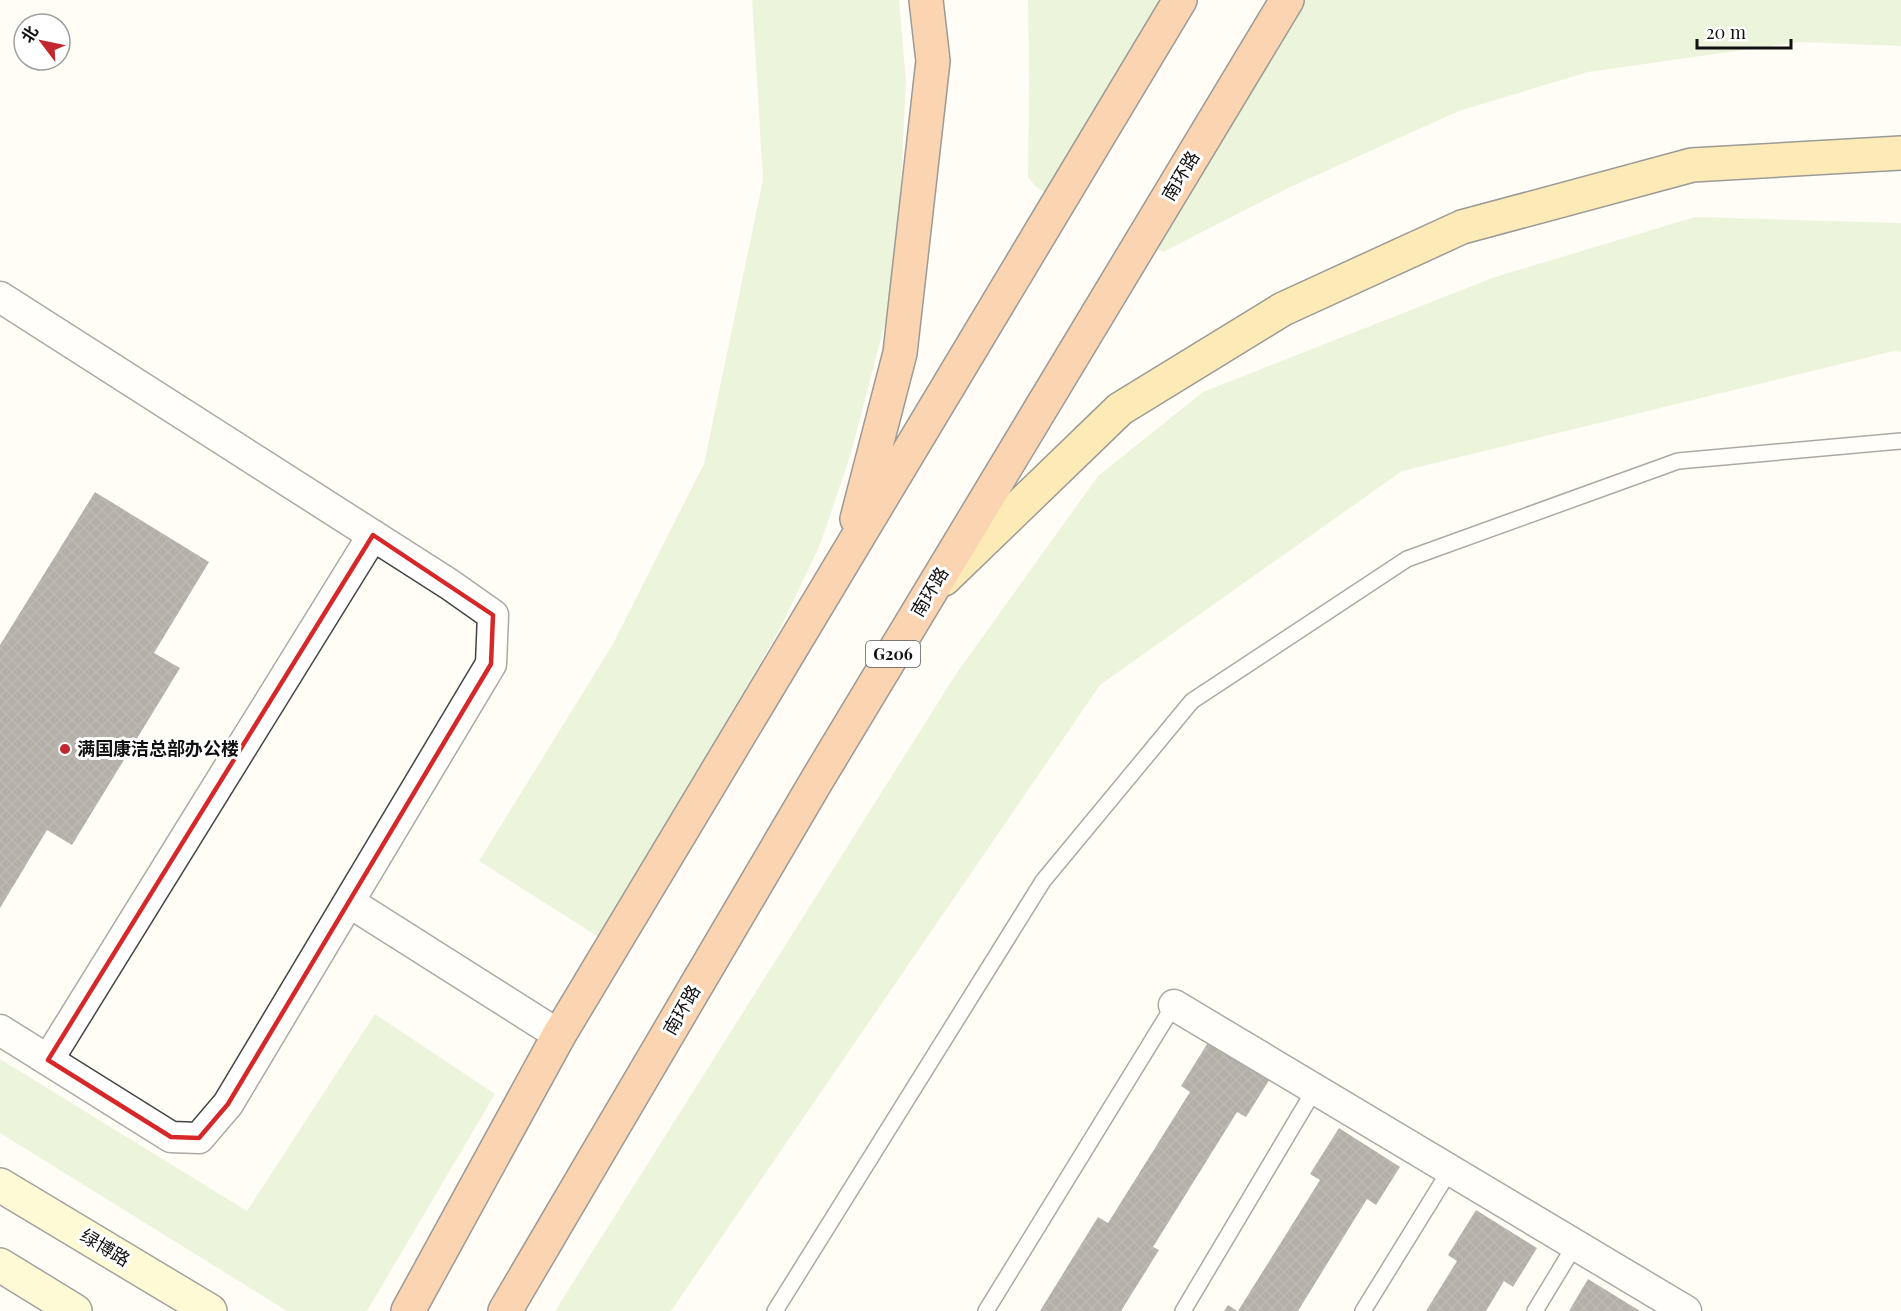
<svg xmlns="http://www.w3.org/2000/svg" width="1901" height="1311" viewBox="0 0 1901 1311" font-family="'Playfair Display','Noto Sans SC',serif">
<defs>
<pattern id="building-cross-hatch" width="8" height="8" patternUnits="userSpaceOnUse" patternTransform="scale(1.5)"><rect width="8" height="8" fill="#5a524d"/><path d="M0 0l8 8M0 8l8-8" fill="none" stroke="#6d6662"/></pattern>
</defs>
<rect width="100%" height="100%" fill="#fffdf5"/>
<path fill="#d5ebbd" d="M752,0H899L906,81L896,281L851,453L821,542L782,625L600,938L479,861L613,644L704,464L763,180Z
M1028,0H1162L1046,193L1036,187L1028,177L1029,83Z
M1299,0H1901V46L1799,42L1588,72L1459,111L1288,188L1163,252L1153,246Z
M1695,217L1901,223V352L1894,351L1402,471L1100,685L671,1311H555L956,674L1098,476L1203,392L1495,277Z
M375,1014L495,1094L367,1311H287L0,1133V1059L247,1211Z"/>
<path fill="url(#building-cross-hatch)" d="M95,492L209,562L154,653L180,668L72,845L47,830L0,908V645Z
M1209,1041L1270,1079L1246,1117L1237,1112L1153,1247L1159,1250L1121,1311H1040L1098,1217L1108,1223L1190,1092L1181,1086Z
M1339,1128L1400,1167L1376,1205L1367,1199L1298,1311H1238L1320,1180L1310,1174Z
M1476,1210L1537,1248L1513,1287L1504,1281L1486,1311H1426L1457,1261L1448,1255Z
M1588,1279L1640,1311H1569Z
M1228,1305L1237,1311H1224Z"/>
<g fill="none" stroke-linecap="round" stroke-linejoin="round">
<defs>
<path id="lane" d="M775,1311L1043,881L1192,701L1407,559L1678,461L1901,441
M986,1311L1174,1005
M1183,1311L1315,1089
M1363,1311L1450,1170
M1535,1311L1575,1245"/>
<path id="street" d="M0,297L449,584L493,615L491,664L228,1104L199,1138L171,1137L0,1030
M349,902L559,1035
M1174,1005L1686,1311
M48,1060L373,535"/>
<path id="secondary" d="M0,1185L210,1311
M0,1265L75,1311"/>
<path id="primary" d="M944,579L1120,409L1283,309L1462,227L1692,165L1901,153"/>
<path id="highway" d="M857,519L900,353L933,61L926,0
M408,1311L559,1035L1180,0
M505,1311L817,780L1287,0"/>
</defs>
<use href="#lane" stroke="#444" stroke-width="18"/>
<use href="#street" stroke="#444" stroke-width="33"/>
<use href="#secondary" stroke="#333" stroke-width="36"/>
<use href="#primary" stroke="#222" stroke-width="36"/>
<use href="#highway" stroke="#222" stroke-width="36"/>
<use href="#lane" stroke="#fff" stroke-width="15"/>
<use href="#street" stroke="#fff" stroke-width="30"/>
<use href="#secondary" stroke="#fff6b0" stroke-width="33"/>
<use href="#primary" stroke="#f9d66b" stroke-width="33"/>
<use href="#highway" stroke="#f5a25d" stroke-width="33"/>
</g>
<path d="M0 0H1901V1311H0ZM373,535L493,615L491,664L228,1104L199,1138L171,1137L48,1060Z" fill="#fffdf5" fill-opacity=".55" fill-rule="evenodd"/>
<path fill="none" stroke="#d62828" stroke-width="4.5" stroke-linejoin="round" d="M373,535L493,615L491,664L228,1104L199,1138L171,1137L48,1060Z"/>
<circle fill="#c4262e" stroke="#fff" stroke-width="2" cx="65" cy="749" r="6"/>
<g text-anchor="middle" stroke-width="6" stroke-linejoin="round" paint-order="stroke">
<rect fill="#fff" stroke="#585858" stroke-width="1.5" x="866" y="641" width="54" height="26" rx="4.5"/>
<g font-size="16" font-weight="bold" fill="#111">
<text x="893" y="660">G206</text>
</g>
<g font-size="18" fill="#111" stroke="#fff">
<text transform="translate(1181 176) rotate(-59)" y="6">南环路</text>
<text transform="translate(930 592) rotate(-59)" y="6">南环路</text>
<text transform="translate(682 1010) rotate(-60)" y="6">南环路</text>
<text transform="translate(105 1248) rotate(31)" y="6">绿博路</text>
</g>
<g font-size="18" font-weight="bold" fill="#111" stroke="#fff" text-anchor="start">
<text x="77" y="755">满国康洁总部办公楼</text>
</g>
</g>
<g transform="translate(42 42) rotate(302)"><circle r="28" fill="#ffffff" stroke="#a0a0a0" stroke-width="1.5"/>
<path d="M0-4.5L10 22L0 15L-10 22Z" fill="#c4262e"/>
<text y="-9" font-size="16" font-weight="bold" text-anchor="middle" fill="#111111">北</text>
</g>
<path d="M1697 39v9h94v-9" fill="none" stroke="#111111" stroke-width="3"/>
<text x="1706" y="39" font-size="18" fill="#111111" stroke="#ffffff" stroke-width="4.5" paint-order="stroke">20 m</text>
</svg>
